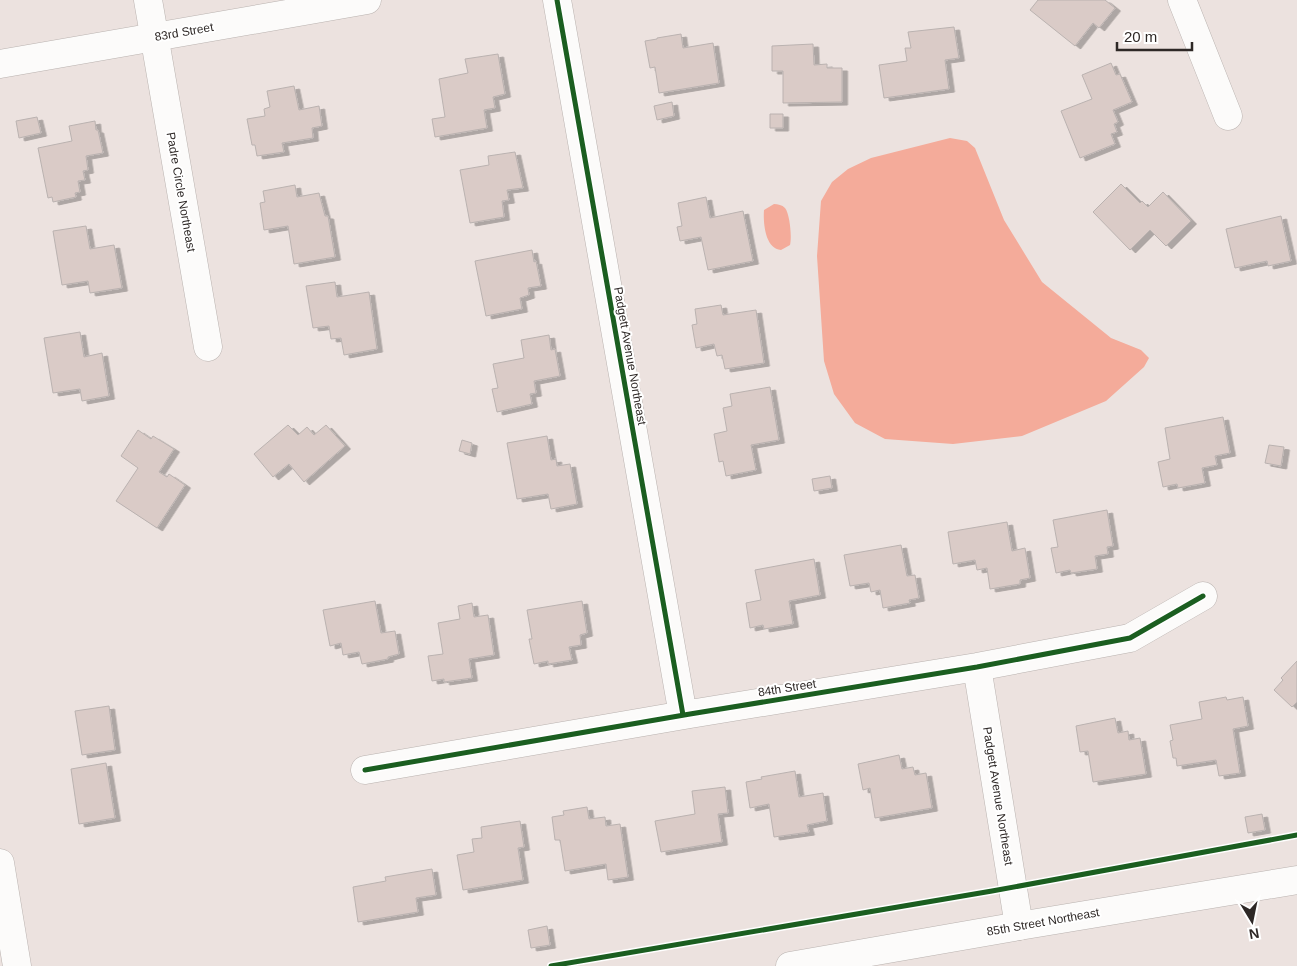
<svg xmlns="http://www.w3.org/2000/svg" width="1297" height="966" viewBox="0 0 1297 966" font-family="Arial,sans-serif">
<defs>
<filter id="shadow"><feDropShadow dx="5.5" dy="3" stdDeviation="0" flood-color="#0004"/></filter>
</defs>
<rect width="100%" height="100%" fill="#ece2df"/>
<path fill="#f4ab9a" d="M950,138L967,141L975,148L1004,220L1042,282L1111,338L1141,350L1149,358L1144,367L1106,401L1022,436L953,444L885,439L855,423L834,394L824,361L817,256L821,201L832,182L848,169L871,158Z
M774,204C778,204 782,205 785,208C790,214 792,238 790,245L781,250C765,249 763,222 764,210Z"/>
<path fill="#dacbc7" stroke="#bab2b0" filter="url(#shadow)" d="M1038,0H1105L1115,8L1099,28L1093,23L1075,46L1030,10Z
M954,27L959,58L945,60L949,89L884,98L879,65L907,61L905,48H911L908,32Z
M681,34L683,48L713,43L719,83L659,93L655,67L650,68L645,41L657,39V38Z
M813,44L814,65L827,64V68H842V102L783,103V71H772V46Z
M498,54L505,94L493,97L495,108L484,110L487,128L435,137L432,119L445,117L439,79L468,73L465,59Z
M1111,63L1116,75L1120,74L1132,102L1113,110L1118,122L1114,124L1117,132L1111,134L1115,144L1080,158L1061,111L1092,99L1082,75Z
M294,86L299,110L319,106L322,126L312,128L313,138L282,143L284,152L257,156L255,145H252L247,119L265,116L264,109L270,107L267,91Z
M672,102L674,116L657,120L654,106Z
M770,114H783V128H770Z
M37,117L41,133L19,138L16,121Z
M95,121L96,130H98L103,153L86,156L88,170L83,171L85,180L78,181L80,192L75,193L76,197L53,202L52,197L48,198L38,148L72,141L69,126Z
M515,152L523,188L507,190L509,200L502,201L504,217L470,223L460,170L489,165L488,156Z
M1121,184L1140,203L1142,201L1148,207L1163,192L1191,221L1166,246L1150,230L1130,250L1093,212Z
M295,185L297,197L319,193L325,216H328L335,257L294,264L288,226L264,230L260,203L265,202L263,191Z
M706,197L710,218L743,211L753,261L708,270L701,237L680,241L677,227L682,226L678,203Z
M1281,216L1291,261L1268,266L1267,261L1235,268L1226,229Z
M86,226L90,249L114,245L122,288L90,293L88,281L62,285L53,231Z
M532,250L534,262L536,261L541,286L528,288L529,295L520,298L522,309L486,316L475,261Z
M335,282L337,297L369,292L377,349L344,355L341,338L331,339L329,326L313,328L306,286Z
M721,305L723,315L756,310L764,363L725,369L722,355L717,356L714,344L696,348L692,325L697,324L695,309Z
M80,332L84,357L102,353L109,396L82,401L80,389L53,393L44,338Z
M549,335L551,350L555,349L560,376L534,381L536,393L530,394L532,404L497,412L492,389L498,388L493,364L524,358L521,340Z
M770,387L779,440L751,445L756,470L726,476L723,461L719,462L714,434L727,431L723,408L732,406L730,394Z
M1223,417L1230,453L1215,456L1217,465L1202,468L1205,483L1178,488L1177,484L1163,487L1158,462L1170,459L1165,428Z
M288,425L298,435L307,427L314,435L326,425L345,446L304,482L289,464L273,477L254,454Z
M138,430L151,439L153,436L174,449L159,472L167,477L169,474L185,485L157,528L116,501L138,468L121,456Z
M547,436L551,460L556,459L557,466L570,464L577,504L551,509L548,494L517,499L507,443Z
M462,440L472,443L470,454L459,451Z
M1269,445L1284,447L1281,466L1265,463Z
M830,476L832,488L814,491L812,479Z
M1107,510L1113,546L1107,547L1108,554L1095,556L1097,569L1071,573L1070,570L1056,573L1051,548L1058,547L1053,520Z
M1007,522L1012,551L1025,548L1030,578L1020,580V584L990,589L987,568L977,570L975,560L953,564L948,532Z
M901,545L907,576L915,575L919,598L909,600L910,603L883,608L880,590L871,592L869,583L850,586L844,555Z
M814,559L820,595L789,601L793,624L764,629L763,625L750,628L746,603L761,600L755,570Z
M375,601L381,633L395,631L399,654L388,657V659L362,664L359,652L343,655L341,643L330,646L323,610Z
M582,601L587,633L580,635L581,645L569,647L572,660L548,664V661L534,664L529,639H532L527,610Z
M472,603L474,617L488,615L494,655L469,659L472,678L444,682V679L432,681L428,656L443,654L438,623L460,619L458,606Z
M1297,661V702L1292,707L1274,690L1283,680L1281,678Z
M1226,697L1227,700L1243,697L1248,726L1233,729L1240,773L1219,776L1216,760L1177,766L1176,758H1173L1170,741L1173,740L1170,725L1202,719L1199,702Z
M109,706L115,750L82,755L75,711Z
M1115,718L1118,733L1128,731L1129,740L1140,738L1146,774L1093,782L1088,751L1080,752L1076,726Z
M899,755L902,769L913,767L915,775L926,773L932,808L875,818L870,788L863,790L858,764Z
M106,763L115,818L79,824L71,769Z
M795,771L799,797L823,793L827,821L807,825L809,832L774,837L769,804L750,808L746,782L762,779L761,777Z
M725,787L728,813L718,814L722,842L661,852L655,821L695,814L692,791Z
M587,807L589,819L605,817L606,826L620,824L628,877L608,880L606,864L565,871L560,840H555L552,817L564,815L563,811Z
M1262,814L1265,830L1248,833L1245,817Z
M520,821L524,847L518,848L523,880L463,890L457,855L474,852L472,839L482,838L481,827Z
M432,869L436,895L416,898L418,912L358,922L353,887L386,881L385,877Z
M547,926L550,945L531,948L528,930Z"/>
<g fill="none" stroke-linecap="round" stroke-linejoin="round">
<defs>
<path id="street" d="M148,0L208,347
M557,0L683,715
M1182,0L1228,116
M0,64L367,0
M977,667L1019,926
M365,770L690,714L977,667L1130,638L1203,596"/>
<path id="secondary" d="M0,863L17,966
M790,966L1019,926L1297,880"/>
</defs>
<use href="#street" stroke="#b9b2af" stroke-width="29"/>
<use href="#secondary" stroke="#b9b2af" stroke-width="29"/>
<use href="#street" stroke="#fcfbfa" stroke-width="28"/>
<use href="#secondary" stroke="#fcfbfa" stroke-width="28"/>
<defs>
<path id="cycleway" d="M557,0L683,715
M365,770L690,714L977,667L1130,638L1203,596
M551,966L992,891L1297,835"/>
</defs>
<use href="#cycleway" stroke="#fff" stroke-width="8"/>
<use href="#cycleway" stroke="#1b5e20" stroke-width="5"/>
</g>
<g text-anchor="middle" stroke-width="4" stroke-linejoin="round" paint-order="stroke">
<g font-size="12" fill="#2e2826" stroke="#fff">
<text transform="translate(184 32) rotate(-10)" y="4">83rd Street</text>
<text transform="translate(181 192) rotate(80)" y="4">Padre Circle Northeast</text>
<text transform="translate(630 356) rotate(80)" y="4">Padgett Avenue Northeast</text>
<text transform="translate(787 688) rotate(-9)" y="4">84th Street</text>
<text transform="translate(998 796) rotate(81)" y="4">Padgett Avenue Northeast</text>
<text transform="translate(1043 922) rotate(-10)" y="4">85th Street Northeast</text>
</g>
</g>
<g transform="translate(1252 921) rotate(170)" stroke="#ffffff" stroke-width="4" paint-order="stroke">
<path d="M0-4L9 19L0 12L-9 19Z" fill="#2e2826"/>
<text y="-8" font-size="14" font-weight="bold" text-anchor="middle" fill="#2e2826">N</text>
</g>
<path d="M1117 42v8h75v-8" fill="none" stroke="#2e2826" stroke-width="2.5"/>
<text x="1124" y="42" font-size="15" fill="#2e2826" stroke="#ffffff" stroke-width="4" paint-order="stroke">20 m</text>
</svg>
